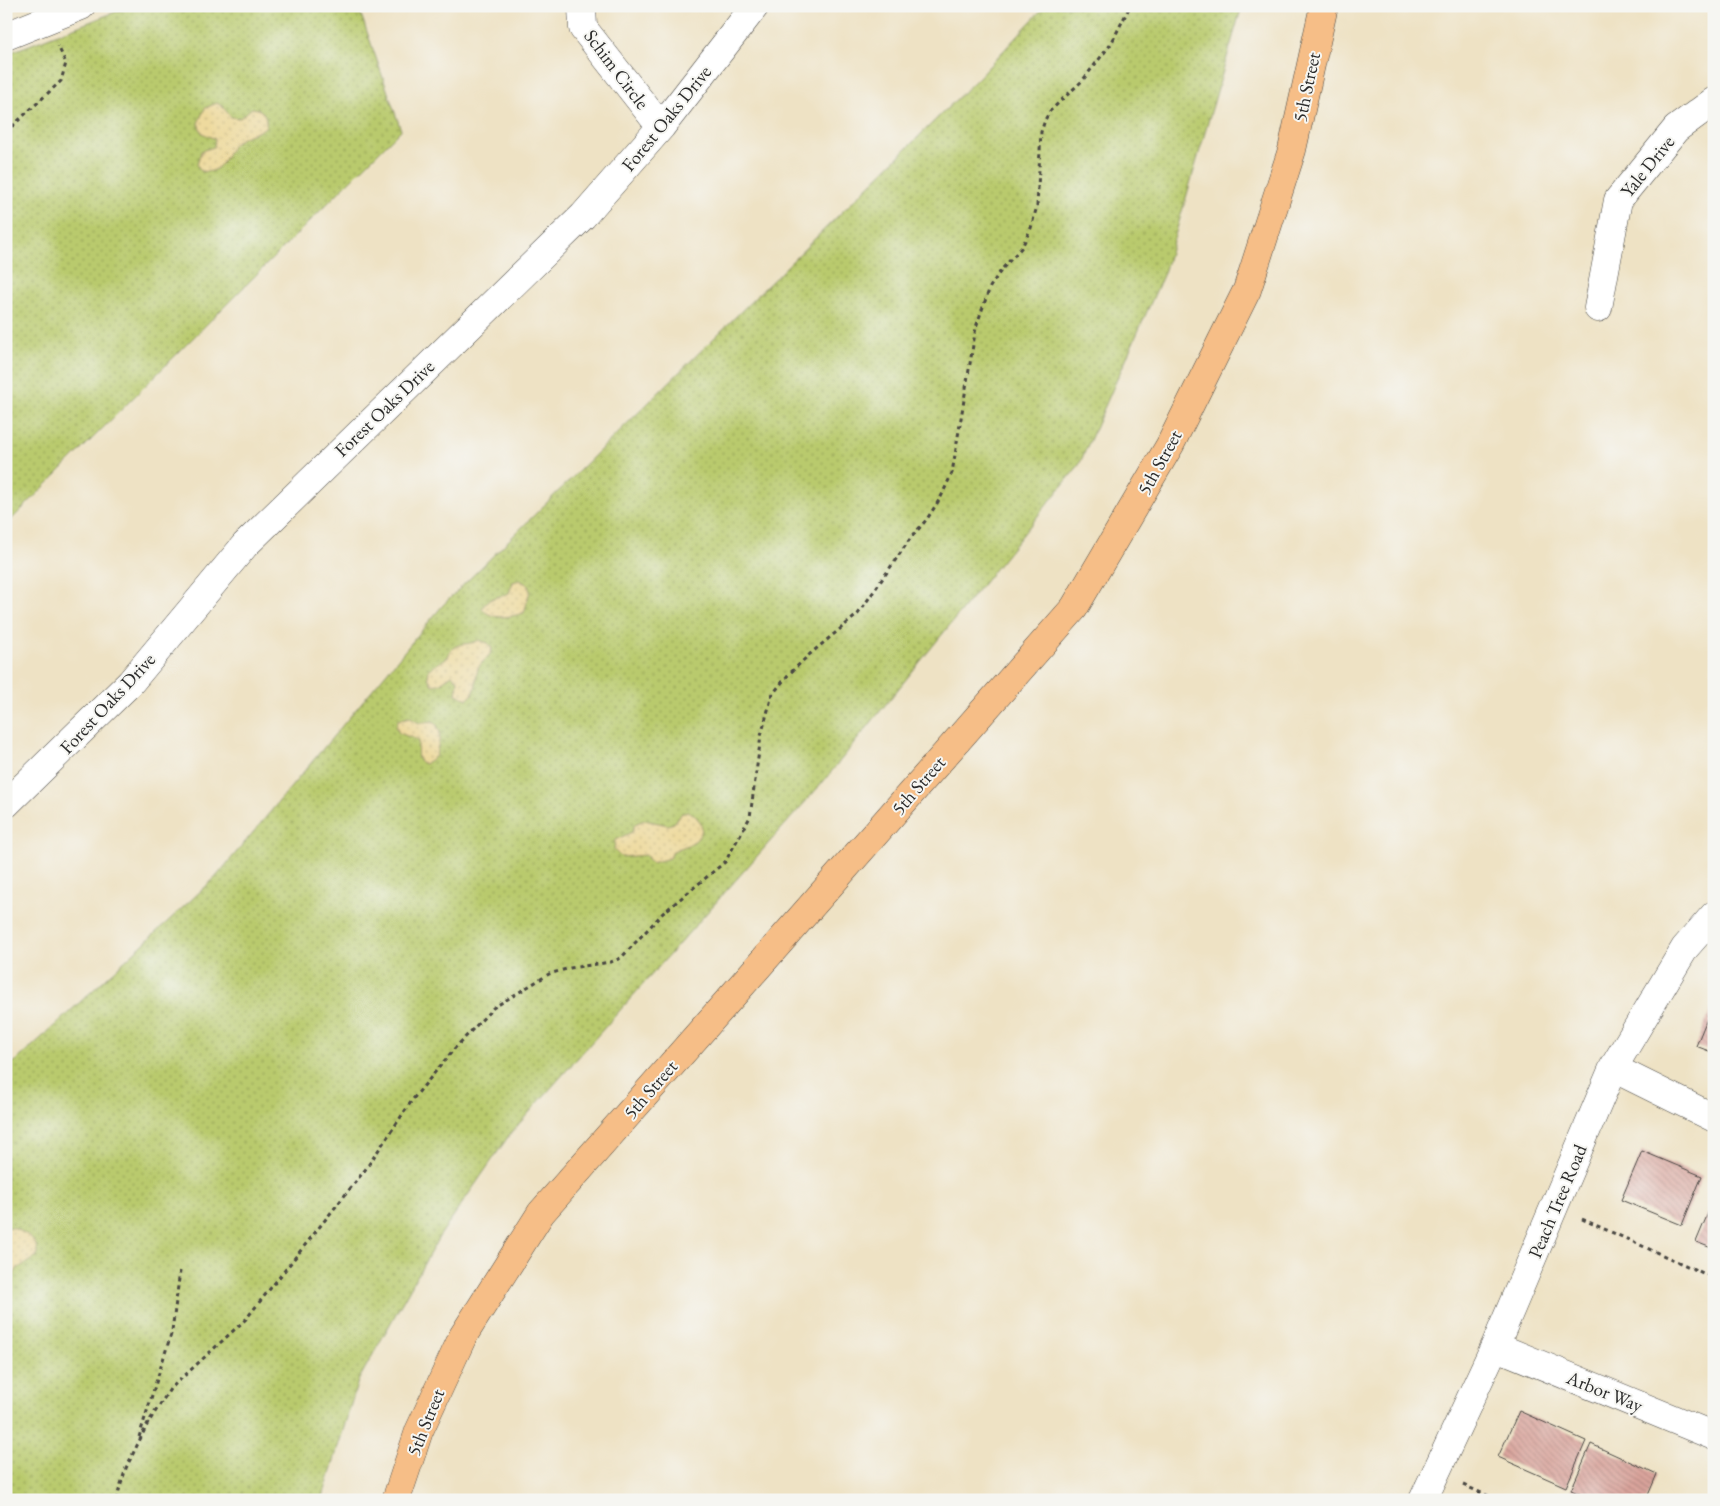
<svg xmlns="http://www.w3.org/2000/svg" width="1720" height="1506" viewBox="0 0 1720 1506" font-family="'EB Garamond',serif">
<defs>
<pattern id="grass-dots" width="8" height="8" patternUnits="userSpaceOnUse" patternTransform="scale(1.25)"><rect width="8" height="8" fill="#b9ca6d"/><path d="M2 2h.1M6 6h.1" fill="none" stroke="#97a45a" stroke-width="1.8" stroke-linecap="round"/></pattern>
<pattern id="sand-dots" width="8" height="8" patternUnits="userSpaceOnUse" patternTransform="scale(1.25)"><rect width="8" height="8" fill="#eeda9e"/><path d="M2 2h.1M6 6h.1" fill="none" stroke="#cb8" stroke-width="1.8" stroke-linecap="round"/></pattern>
<pattern id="building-back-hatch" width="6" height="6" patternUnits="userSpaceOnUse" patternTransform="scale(1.25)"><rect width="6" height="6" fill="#daa49c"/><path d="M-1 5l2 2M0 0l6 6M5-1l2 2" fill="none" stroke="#b1867f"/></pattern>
</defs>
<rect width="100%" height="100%" fill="#f6f6f2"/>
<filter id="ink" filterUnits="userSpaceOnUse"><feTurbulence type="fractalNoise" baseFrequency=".02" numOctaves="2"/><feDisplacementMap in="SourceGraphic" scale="10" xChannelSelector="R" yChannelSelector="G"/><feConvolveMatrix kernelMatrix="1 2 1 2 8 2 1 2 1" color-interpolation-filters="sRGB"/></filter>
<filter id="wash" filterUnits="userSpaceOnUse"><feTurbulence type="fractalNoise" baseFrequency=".0096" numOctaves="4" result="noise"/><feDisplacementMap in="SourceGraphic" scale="20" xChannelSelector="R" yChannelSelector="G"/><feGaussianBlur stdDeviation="1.12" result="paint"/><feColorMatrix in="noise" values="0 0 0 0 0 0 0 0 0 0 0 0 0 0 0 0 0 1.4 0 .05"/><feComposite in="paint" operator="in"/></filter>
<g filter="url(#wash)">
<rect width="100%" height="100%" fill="#eee2c4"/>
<path fill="url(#grass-dots)" stroke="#727a4c" d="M131,6H358L401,130L6,525V54Z
M1045,6H1242L1164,273L1079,465L823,782L510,1134L439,1237L358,1381L322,1500H6V1064L16,1061L215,878L443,605L980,76Z"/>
<path fill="url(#sand-dots)" stroke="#8c8264" d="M217,103L222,106L231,117L240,118L252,108C263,109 267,115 266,126C258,135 246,133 238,141C223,152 224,176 201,171L197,165L201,151L214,147L215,139L202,133L198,123L205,108Z
M520,580L528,585L530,591L524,613C511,617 490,621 482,608C489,596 498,598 509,593L513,582Z
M479,640L488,643L492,649C490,658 481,661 478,669C474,681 479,692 467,699L456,694L458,680L452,675L439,684L432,685L428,677L429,669L448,657C453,640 466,647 479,640Z
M409,717L419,723L433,721C445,732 438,742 436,756L425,764C413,760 419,749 418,740L399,733L396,727L398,720Z
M687,811C699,816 708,829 696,840C690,845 680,848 673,851L670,858L651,863L646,855L621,857L614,850L615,840L632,832L635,824L644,820L668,825L674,823L681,814Z
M12,1227C27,1235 38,1237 37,1256L17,1269L6,1290V1228Z"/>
<g id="blocks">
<path fill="url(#building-back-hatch)" d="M1714,1002V1053L1696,1046Z
M1642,1151L1702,1176L1682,1225L1621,1200Z
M1714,1199V1249L1696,1242Z
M1519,1411L1586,1441L1566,1487L1498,1457Z
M1591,1444L1657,1474L1646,1500H1593L1571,1490Z"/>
</g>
</g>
<g filter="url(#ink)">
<use href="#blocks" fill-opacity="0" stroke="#484642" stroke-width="1"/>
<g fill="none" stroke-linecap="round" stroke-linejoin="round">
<defs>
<path id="minor" d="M582,6L583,28L661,127
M6,36L81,6
M1598,308L1618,200L1676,129L1714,101
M6,804L130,683L245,545L583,216L661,127L755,6
M1613,1068L1714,1118
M1495,1346L1714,1436
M1423,1500L1495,1346L1613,1068L1685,948L1714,915"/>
<path id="major" d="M396,1500L419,1431L463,1336L541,1213L1074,608L1170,445L1247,290L1292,150L1324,6"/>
</defs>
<use href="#minor" stroke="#484642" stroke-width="29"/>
<use href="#major" stroke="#484642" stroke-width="29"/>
<path stroke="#484642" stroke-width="3" stroke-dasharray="4 4" stroke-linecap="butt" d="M6,132L61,81L66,63L58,46
M1582,1219L1714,1278
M139,1437L172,1331L180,1271
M1463,1485L1498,1500
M116,1500L126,1468L148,1423L170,1389L246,1319L365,1170L413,1099L455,1048L493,1008L549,974L570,968L611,962L621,958L663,913L725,862L750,817L761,736L772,695L788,675L810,654L858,614L910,539L927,519L941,497L952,473L976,327L990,287L1002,269L1022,247L1031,228L1037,206L1041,132L1045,120L1050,111L1082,81L1111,44L1130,6"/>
<use href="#minor" stroke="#fff" stroke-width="28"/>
<use href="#major" stroke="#f6be87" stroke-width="28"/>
</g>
</g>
<g text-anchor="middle" stroke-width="4" stroke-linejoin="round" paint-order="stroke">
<g font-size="19" fill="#2b2b2b" stroke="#f6f6f2">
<text transform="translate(617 69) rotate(53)" y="7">Schim Circle</text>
<text transform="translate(1306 87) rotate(-78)" y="7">5th Street</text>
<text transform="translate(666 118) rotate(-51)" y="7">Forest Oaks Drive</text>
<text transform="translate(1647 166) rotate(-51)" y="7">Yale Drive</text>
<text transform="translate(384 408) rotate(-44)" y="7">Forest Oaks Drive</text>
<text transform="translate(1159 462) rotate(-61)" y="7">5th Street</text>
<text transform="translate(107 703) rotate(-47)" y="7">Forest Oaks Drive</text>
<text transform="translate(918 785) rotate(-49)" y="7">5th Street</text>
<text transform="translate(650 1089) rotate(-49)" y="7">5th Street</text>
<text transform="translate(1557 1201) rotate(-67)" y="7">Peach Tree Road</text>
<text transform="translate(1605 1391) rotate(22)" y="7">Arbor Way</text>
<text transform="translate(425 1422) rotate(-68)" y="7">5th Street</text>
</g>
</g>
<rect width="1720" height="1506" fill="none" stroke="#f6f6f2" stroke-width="25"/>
</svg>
